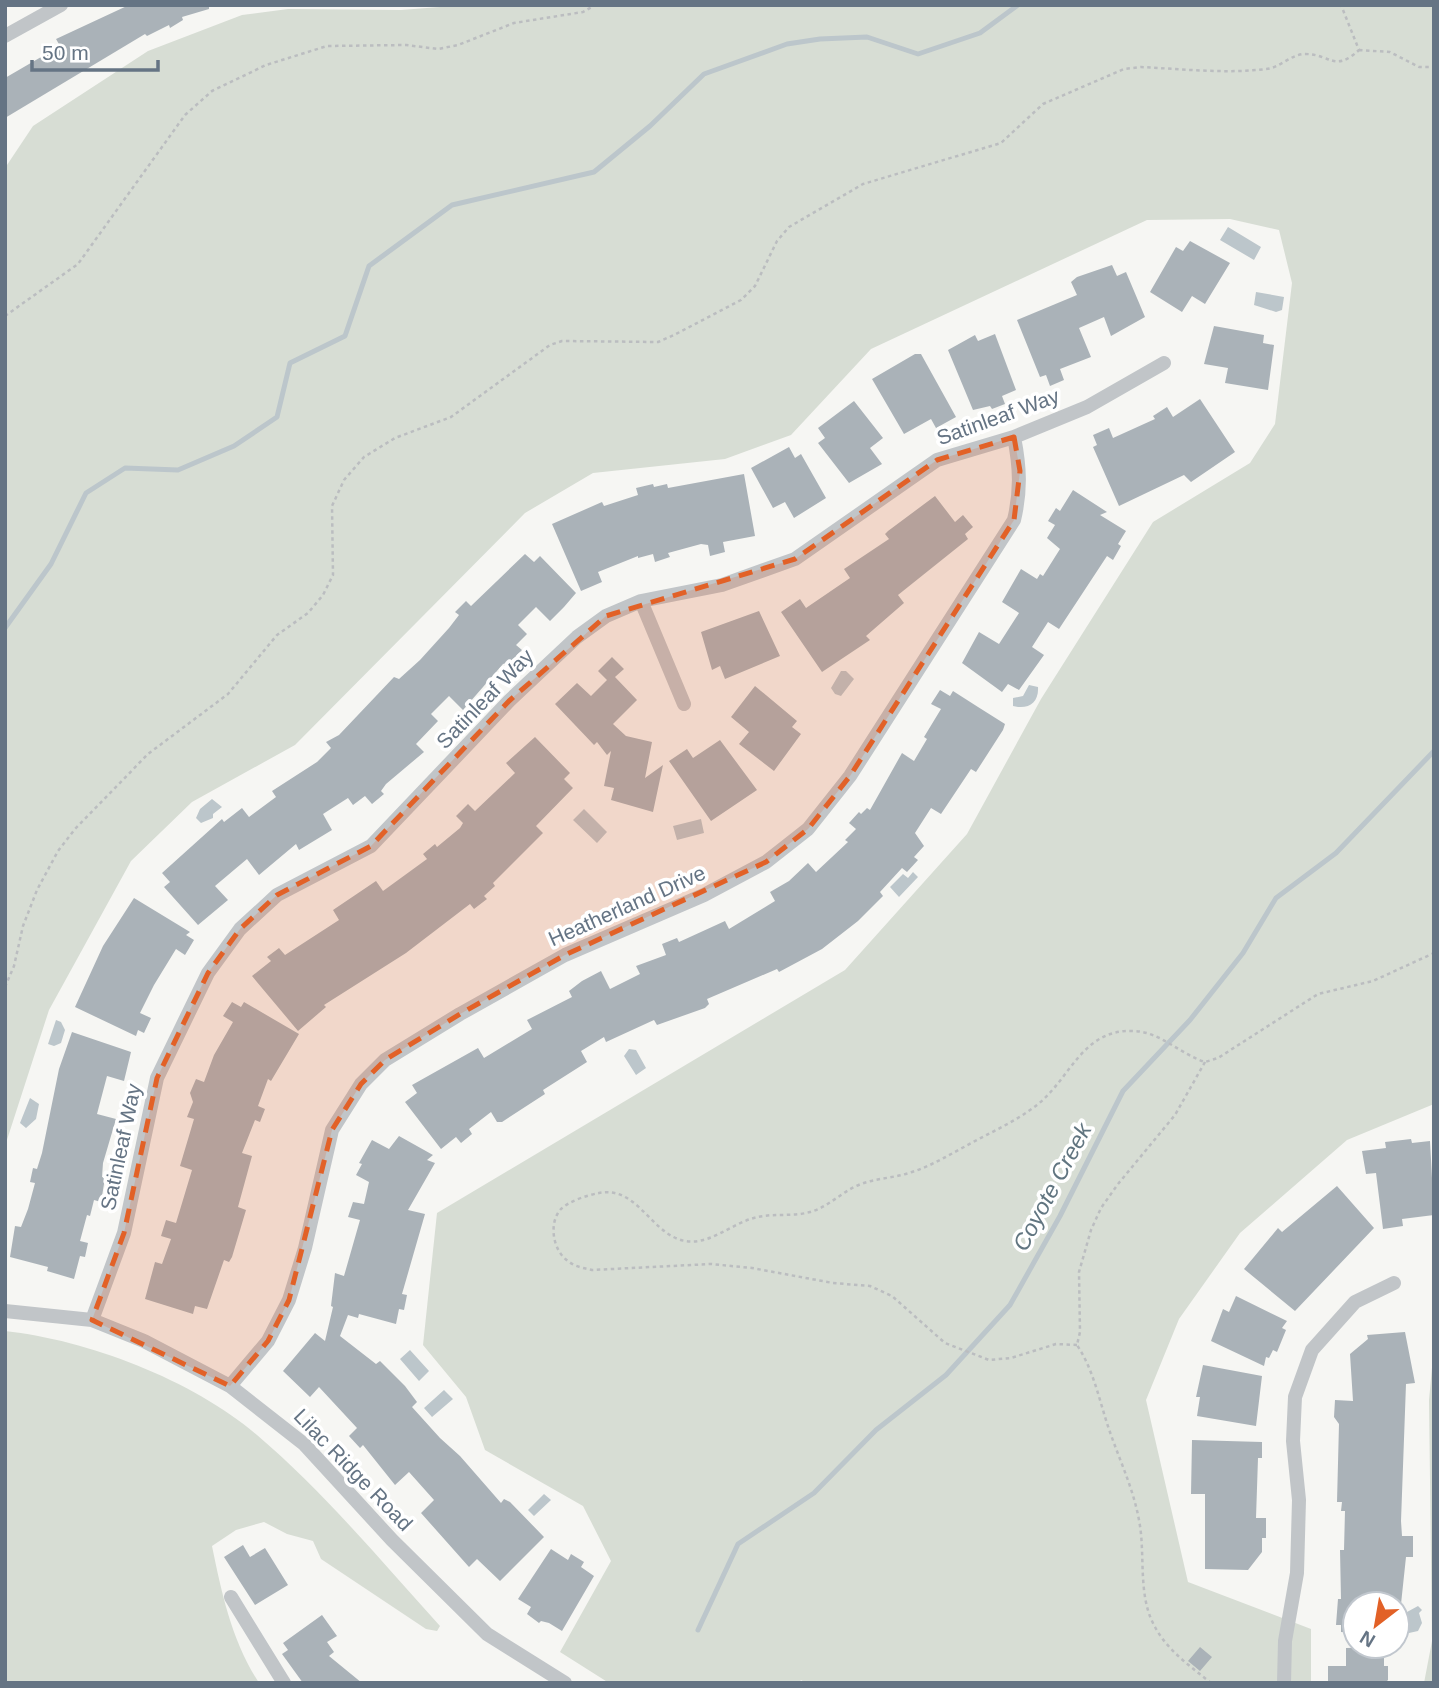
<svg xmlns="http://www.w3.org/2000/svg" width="1439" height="1688" viewBox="0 0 1439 1688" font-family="Helvetica,sans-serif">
<rect width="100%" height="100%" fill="#f6f6f3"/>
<path fill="#d7ddd4" d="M465,5H1434V1104L1347,1140L1240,1233L1179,1319L1146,1400L1188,1582L1311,1629V1683H806L801,1680L799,1683H609L560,1652L611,1561L583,1506L485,1450L466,1397L423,1345L437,1213L845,970L967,834L1041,699L1153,522L1250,463L1275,424L1292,283L1279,230L1230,219L1147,220L871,349L791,435L725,459L593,473L525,513L295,745L192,802L131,861L49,1010L5,1146V168L33,126L148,51L242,15L288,9L401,10Z
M5,1331C88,1340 193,1380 257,1435C324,1492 381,1561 440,1626L437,1631L426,1629L321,1559L313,1541L287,1534L264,1522L236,1530L212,1546C222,1595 232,1641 259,1683H5Z
M1434,1346V1683H1424L1432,1641L1429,1400Z"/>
<path fill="#bcc6cb" d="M1228,227L1261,247L1254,260L1220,240Z
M1256,292L1284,297L1282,310L1276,312L1254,305Z
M841,671H846L854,679L841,696L835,694L831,688Z
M1029,685L1038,687C1039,703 1028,710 1013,706V698L1023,696Z
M212,799L222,807L213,814V818L201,823L196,818L200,809Z
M584,809L607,832L597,843L573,820Z
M701,819L704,833L677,840L673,826Z
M913,872L918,877L899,897L890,887L903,874L908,878Z
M56,1020L61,1022L65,1030L61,1043L54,1046L48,1044Z
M629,1049L636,1050L646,1068L636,1075L624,1056Z
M30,1098L39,1104L36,1119L26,1128L20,1123Z
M410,1350L429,1371L419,1381L400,1359Z
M444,1390L453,1399L432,1417L424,1408Z
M544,1494L551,1500L534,1516L528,1510Z
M1418,1606L1422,1610L1419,1613L1422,1623L1418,1631L1409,1633L1404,1629L1407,1612Z"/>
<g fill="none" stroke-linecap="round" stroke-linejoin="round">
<path stroke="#bcc6cb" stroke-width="5" d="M5,628L51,564L86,493L125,468L178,470L234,446L277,417L290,363L345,336L369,266L452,205L594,172L650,126L704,74L787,44L820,39L867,37L918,54L980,33L1018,5
M698,1630L738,1544L814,1493L876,1430L946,1375L1010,1305L1060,1216L1123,1091L1190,1020L1243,953L1276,898L1336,853L1434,751"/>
</g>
<path fill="#aab2b8" d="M129,5H209V9L182,17L183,20L170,28L169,25L147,36L145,34L5,118V78L60,46L56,39Z
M1190,241L1230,263L1205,304L1192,296L1182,312L1150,292L1176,247L1183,251Z
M1112,265L1117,276L1126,272L1145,317L1111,336L1104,317L1079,328L1091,357L1060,369L1064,380L1050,386L1046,375L1040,377L1017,320L1077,295L1071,282L1077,277Z
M1214,326L1264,335L1263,343L1274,345L1268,390L1225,383L1228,368L1204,364Z
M995,334L1016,390L1002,396L1005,404L992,409L990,406L973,410L948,350L975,335L978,341Z
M915,354H921L956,417L936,428L931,419L904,434L872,379Z
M1200,399L1235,452L1191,482L1184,475L1119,506L1093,447L1097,445L1093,435L1109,428L1113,438L1155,419L1153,416L1167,407L1173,417Z
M854,401L883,438L870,448L882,464L849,483L818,443L825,438L818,428Z
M789,447L795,458L801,454L826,498L794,518L785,502L773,508L751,468Z
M744,474L755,536L723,542L725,552L710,556L708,545L701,544L668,553L670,557L655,562L653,554L638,558V556L598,572L602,582L581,591L552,524L602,502L604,506L638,495L636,488L653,484L654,487L667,484L668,488Z
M1073,490L1107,512L1100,515L1126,531L1118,544L1121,546L1113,560L1107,556L1059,629L1048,622L1032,647L1044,655L1019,690L1008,684L1002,692L962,663L979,632L999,644L1019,613L1002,602L1021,569L1037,579L1040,574L1043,576L1060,549L1047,538L1055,525L1048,521L1056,508L1060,511Z
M935,496L955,522L963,515L973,527L965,534L968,539L898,595L904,603L866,636L870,640L822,672L781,612L800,599L806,608L850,578L844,569L889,539L885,534L888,531Z
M525,554L534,562L540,556L576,593L564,607L550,621L536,607L518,625L527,634L516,645L522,650L510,662L503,664L463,710L449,696L431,714L438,721L416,744L424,752L386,784L381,791L384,794L372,804L365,796L353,805L348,798L323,814L332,830L299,850L296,844L259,875L247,859L215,886L228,900L198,925L164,887L170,882L162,873L222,819L224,822L242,808L249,817L276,797L272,791L317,762L331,748L326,742L339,735L394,677L399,679L420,660L449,628L459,615L455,612L466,601L471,606Z
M759,611L780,656L725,679L720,666L712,670L701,632Z
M612,657L624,669L615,677L637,700L613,724L626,736L652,742L645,778L663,765L653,812L611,800L614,788L604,786L611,751L607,755L597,742L594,745L555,704L577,683L591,696L607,680L598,671Z
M755,686L797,721L792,727L801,734L774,771L739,744L749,732L731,717Z
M940,690L950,696L953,691L978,707L1005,724L1003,730L976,772L971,769L941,814L931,808L915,833L924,846L914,857L918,860L907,872L902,868L880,892L883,896L858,921L822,949L779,972L777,969L707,999L709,1004L705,1008L657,1025L654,1020L606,1042L604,1037L581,1051L587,1062L543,1090L545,1094L502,1122H497L491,1112L469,1129L472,1134L461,1143L456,1137L441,1149L405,1102L417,1093L412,1085L478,1048L484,1058L532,1029L527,1020L572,997L569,991L582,981L601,971L610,989L640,974L636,966L666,955L662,944L677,938L679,942L725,921L729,929L775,901L770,892L789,881L808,863L816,872L848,842L845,840L856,829L849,823L859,812L861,814L867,808L870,810L902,753L914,761L927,739L924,737L941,709L931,704Z
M535,737L570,773L564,779L573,788L536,826L543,833L493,883L495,886L484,896L487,899L474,909L470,904L406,953L324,1005L326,1007L298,1031L252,976L271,961L267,957L279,948L285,955L339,920L333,910L376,881L383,891L427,859L423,854L435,844L437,847L460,828L463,823L456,816L468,804L475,811L515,773L506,763Z
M720,740L757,790L711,821L669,761L687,749L693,758Z
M134,898L190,932L186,935L194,940L185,955L176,949L154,985L140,1013L151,1018L144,1033L138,1030L136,1036L75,1007L103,946Z
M232,1002L241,1007L244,1002L299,1034L271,1081L268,1079L258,1106L265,1109L260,1122L255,1120L242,1153L252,1156L238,1207L246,1210L232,1257L229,1262L224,1260L207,1309L195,1306L193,1314L145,1299L155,1262L162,1264L171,1239L161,1236L166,1220L176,1223L192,1170L180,1166L194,1119L187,1117L193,1102L190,1093L196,1079L204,1082L214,1055L233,1022L223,1016Z
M72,1032L131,1052L124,1081L107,1076L97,1114L116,1119L103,1163L102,1177L105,1178L101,1202L94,1200L90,1216L87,1215L80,1241L88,1243L85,1257L80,1256L74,1279L47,1271L48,1267L10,1257L15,1226L21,1227L28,1209L35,1183L30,1182L33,1168L37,1169L42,1153L59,1069Z
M399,1136L433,1155L427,1160L435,1163L408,1210L425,1214L402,1294L407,1295L404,1310L399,1309L396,1324L359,1314L358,1318L348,1315L340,1336L376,1364L380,1361L405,1386L417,1402L412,1407L440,1438L460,1456L501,1503L504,1499L510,1502L544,1537L500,1581L477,1559L469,1567L421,1513L434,1500L409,1472L395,1485L363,1445L360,1448L349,1436L357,1428L319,1387L310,1397L283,1371L315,1333L325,1341L333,1307L331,1306L335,1273L344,1276L360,1220L348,1217L353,1202L364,1204L369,1182L356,1175L362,1164L359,1163L372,1140L389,1149Z
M1411,1139L1412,1143L1430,1141L1434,1215L1402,1219L1403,1226L1383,1229L1376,1173L1366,1174L1362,1151L1386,1148L1385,1142Z
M1337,1186L1374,1228L1295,1311L1244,1269L1278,1228L1282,1232Z
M1236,1296L1287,1321L1282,1328L1286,1330L1277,1352L1273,1350L1269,1358L1266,1357L1264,1366L1211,1341L1223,1309L1229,1312Z
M1405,1332L1415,1383L1406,1384L1401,1521L1402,1536H1413V1557H1406L1401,1604H1355V1633L1341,1632V1625H1336L1338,1599H1341L1340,1550H1344L1345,1511H1341L1342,1502H1337L1339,1424L1334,1417L1335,1400L1353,1401L1350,1354L1368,1339L1367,1335Z
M1203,1365L1262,1376L1256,1426L1197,1416L1200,1397H1196Z
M1192,1440L1262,1442V1458H1258L1256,1518H1266V1538H1262V1552L1248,1570L1205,1569V1494H1191Z
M243,1545L250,1557L265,1548L288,1585L255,1605L224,1557Z
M551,1549L568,1560L571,1554L584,1562L581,1567L594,1576L562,1631L549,1623L541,1621L539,1623L527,1614L531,1607L518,1599Z
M322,1615L337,1636L327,1642L334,1652L329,1656L362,1683H303L282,1654L288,1650L283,1643Z
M1200,1647L1212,1657L1200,1671L1188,1661Z
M1384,1647V1666H1388V1680L1385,1683H1328V1666H1346V1648Z"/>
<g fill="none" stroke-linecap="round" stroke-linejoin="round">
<path stroke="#bbbdc0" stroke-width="2.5" stroke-dasharray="3.5 3.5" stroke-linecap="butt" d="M1359,50L1390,52L1419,67H1434
M5,316L78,264L185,115L212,91L266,65L327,46L406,45L438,49L458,45L514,23L583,12L595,5
M5,987L14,966L23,926L37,890L58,851L75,829L148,754L228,694L277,635L308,613L323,595L333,575L332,506L344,480L364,457L395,438L451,417L550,345L562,341L658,342L674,335L741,300L755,286L777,241L789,227L863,184L1001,143L1043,104L1124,69L1141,67C1182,69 1225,74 1266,69C1280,68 1291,54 1305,54C1331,54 1334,73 1359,50L1341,5
M1205,1062L1175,1115L1118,1184L1101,1208L1091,1230L1079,1272L1080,1332L1077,1345C1095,1372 1100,1405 1111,1435C1122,1466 1135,1493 1140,1526C1145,1559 1138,1597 1155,1627C1168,1651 1190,1666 1211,1683
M1077,1345L1056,1344L1011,1358L989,1360L945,1343L892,1296L870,1286L833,1283L752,1268L711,1264L592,1270C584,1268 575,1267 568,1261C553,1251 548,1223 561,1209C569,1201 588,1195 599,1193C635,1186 649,1228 678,1239C707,1250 731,1222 758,1217C775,1213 793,1217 810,1212C829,1207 842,1191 861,1184C877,1178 895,1178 912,1172C931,1166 947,1156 964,1147C989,1133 1015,1122 1037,1105C1071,1078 1082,1029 1133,1031C1159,1031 1180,1054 1205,1062L1218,1058L1318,994L1373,981L1434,953"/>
<path stroke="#c1c5c8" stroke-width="14" d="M5,36L61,5
M641,601L684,704
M5,1311L92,1320L144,1341L230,1386L304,1444L392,1540L487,1634L565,1683
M92,1320L124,1233L157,1078L208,973L240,929L277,895L371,846L509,701L577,637L606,616L641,601L722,585L795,559L937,460L1014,437L1087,407L1164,363
M230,1386L268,1341L289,1300L305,1248L332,1130L361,1084L385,1060L460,1014L565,955L704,895L766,862L808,829L850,776L1014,520C1021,491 1020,467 1014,437
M231,1597L284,1683
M1284,1683L1285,1641L1297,1573L1299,1500L1293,1441L1295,1397L1312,1350L1355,1302L1394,1283"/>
</g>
<path fill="#e26127" fill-opacity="0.2" stroke="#e26127" stroke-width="5" stroke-dasharray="14 9" stroke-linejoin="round" d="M1014,437L1020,471L1014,520L850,776L808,829L766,862L565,955L460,1014L385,1060L361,1084L332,1130L289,1300L268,1341L230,1386L92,1320L124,1233L157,1078L208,973L240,929L277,895L371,846L509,701L606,616L795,559L937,460Z"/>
<g text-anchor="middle" stroke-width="7" stroke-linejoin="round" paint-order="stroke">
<g font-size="21" fill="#657484" stroke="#fff">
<text transform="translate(998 417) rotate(-20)" y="7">Satinleaf Way</text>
<text transform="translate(485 699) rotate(-46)" y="7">Satinleaf Way</text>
<text transform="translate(627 906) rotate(-24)" y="7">Heatherland Drive</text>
<text transform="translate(121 1147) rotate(-78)" y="7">Satinleaf Way</text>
<text transform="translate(353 1470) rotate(46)" y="7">Lilac Ridge Road</text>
</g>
<g font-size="23" font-style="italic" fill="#617580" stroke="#fff">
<text transform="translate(1052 1187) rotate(-62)" y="8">Coyote Creek</text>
</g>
</g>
<rect width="1439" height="1688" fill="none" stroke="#657484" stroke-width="14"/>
<g transform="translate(1376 1625) rotate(211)"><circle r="33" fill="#ffffff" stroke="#c1c7ce" stroke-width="2"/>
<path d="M0-5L12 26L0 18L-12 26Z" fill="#e26127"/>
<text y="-10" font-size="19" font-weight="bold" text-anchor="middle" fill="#657484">N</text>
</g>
<path d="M32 60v10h126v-10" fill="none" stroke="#657484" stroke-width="3.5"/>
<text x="42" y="60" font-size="21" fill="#657484" stroke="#ffffff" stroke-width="5" paint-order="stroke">50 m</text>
</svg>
